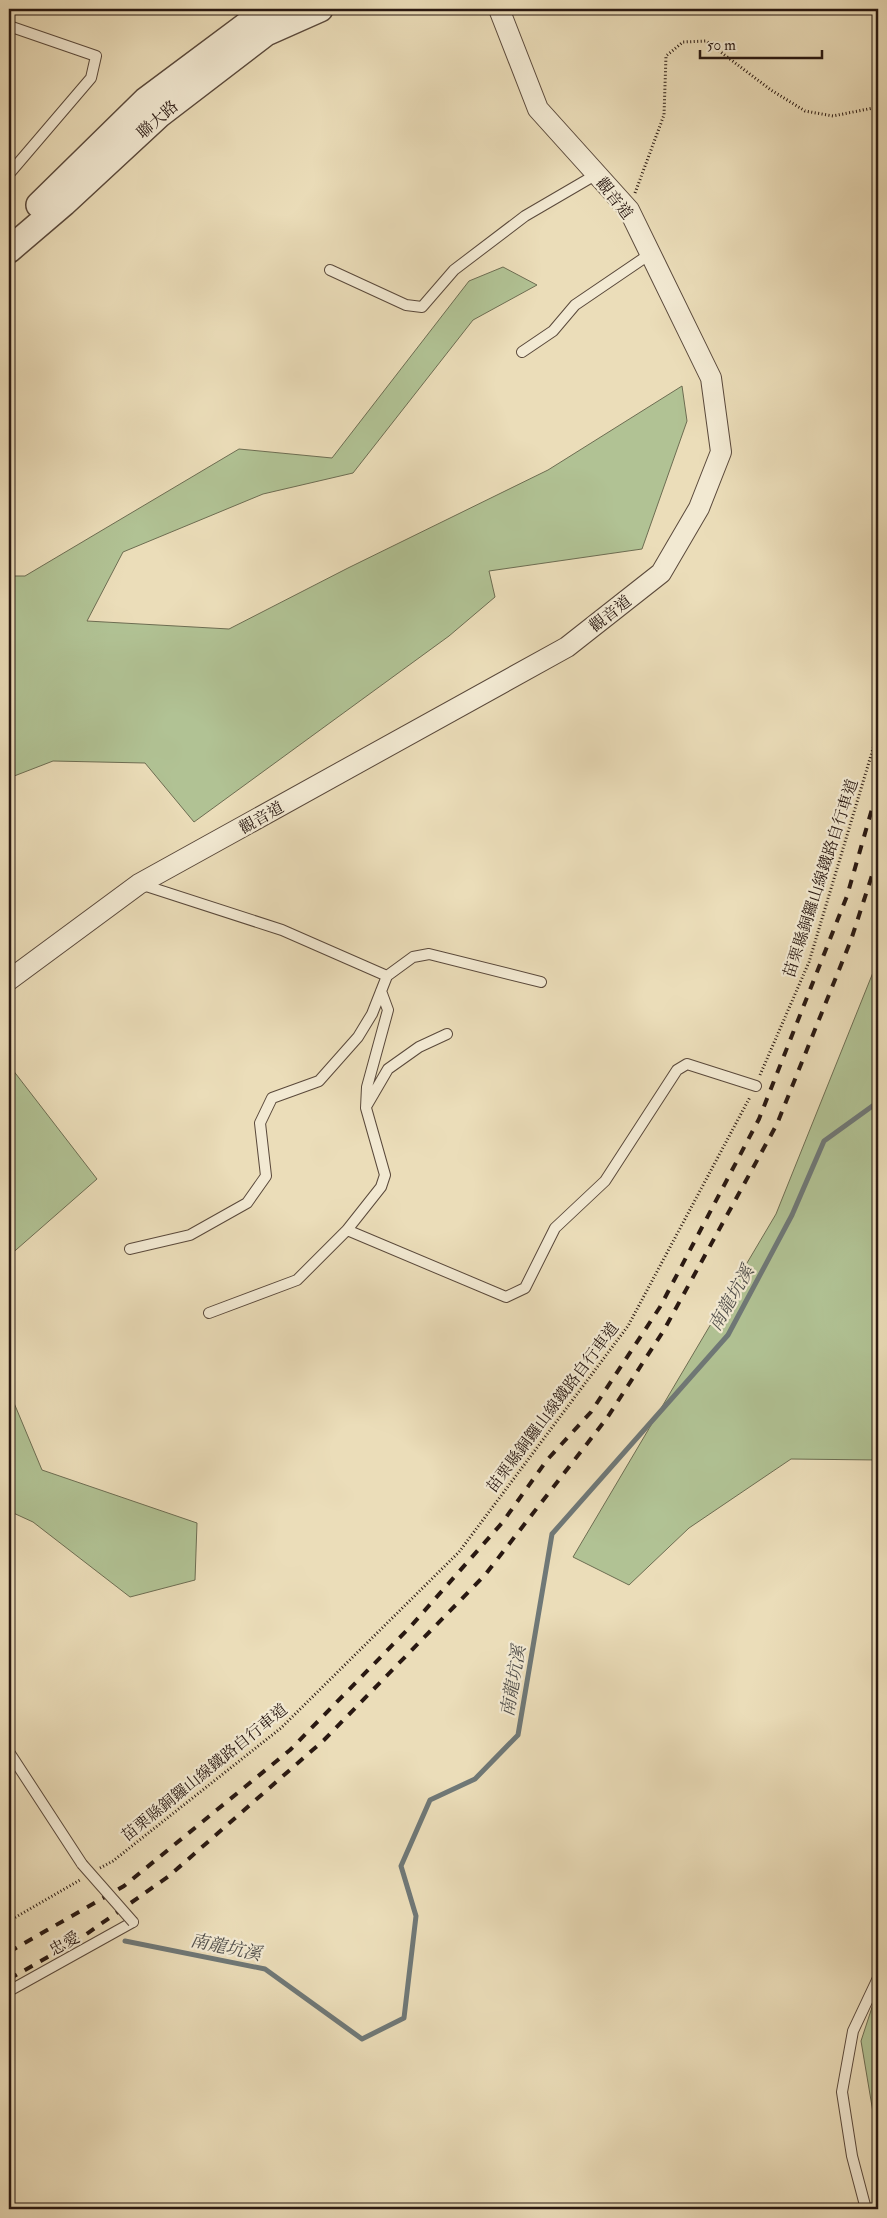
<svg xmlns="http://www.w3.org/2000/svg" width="887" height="2218" viewBox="0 0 887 2218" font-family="'IM FELL Double Pica','Noto Serif TC',serif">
<rect width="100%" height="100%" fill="#ebddb9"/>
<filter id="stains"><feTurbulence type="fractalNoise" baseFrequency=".004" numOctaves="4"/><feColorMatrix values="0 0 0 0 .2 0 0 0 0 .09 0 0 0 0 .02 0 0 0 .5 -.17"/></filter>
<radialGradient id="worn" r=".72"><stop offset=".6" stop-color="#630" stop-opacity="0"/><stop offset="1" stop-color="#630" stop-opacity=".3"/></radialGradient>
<path fill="#b1c294" stroke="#6d6d52" d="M503,267L537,285L473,320L353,473L263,494L123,552L87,621L229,629L348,568L548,470L682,386L687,421L642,549L489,571L495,597L449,636L194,822L145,763L53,761L9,778V576H25L239,449L332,458L469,281Z
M878,960V1460L791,1459L689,1528L629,1585L573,1557L776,1214Z
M9,1065L97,1179L9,1256Z
M9,1391L42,1470L197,1523L195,1580L130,1597L33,1522L9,1511Z
M878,1989V2142L861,2041Z"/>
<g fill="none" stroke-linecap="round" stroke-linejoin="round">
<path stroke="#6f7877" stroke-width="5" d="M125,1941L265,1969L362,2039L404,2018L416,1916L401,1866L430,1800L475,1779L518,1735L552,1534L728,1335L792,1215L824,1141L878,1102"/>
<defs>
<path id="service" d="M9,26L96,56L91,78L9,174
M330,270L406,305L422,307L454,270L525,216L597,174
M522,352L553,331L575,305L650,254
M140,884L282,930L387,976
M367,1105L388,1069L419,1047L447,1034
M347,1230L506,1297L525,1288L555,1228L605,1181L677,1070L687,1064L756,1086
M130,1249L190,1235L247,1203L266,1176L260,1123L272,1098L319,1081L358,1037L372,1014L387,976L413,957L429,954L541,982
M209,1313L297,1280L347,1230L381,1187L385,1175L366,1108L367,1087L388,1010L381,991
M9,1752L82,1864
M9,1991L133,1922
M866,2209L852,2156L842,2092L853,2031L878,1978"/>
<path id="minor" d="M9,980L139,884L567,647L661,573L699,508L721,452L711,378L629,210L538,109L499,9"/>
<path id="tertiary" d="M39,205L146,100L268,9
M9,250L64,203L159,115L266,33L320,9"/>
</defs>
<use href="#service" stroke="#5a493b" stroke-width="12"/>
<use href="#minor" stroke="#5a493b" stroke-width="22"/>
<use href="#tertiary" stroke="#5a493b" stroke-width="28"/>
<path stroke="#291811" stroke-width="3" stroke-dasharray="1 2.5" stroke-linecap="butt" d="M635,193L664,115L666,56L683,42L706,41L771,90L805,111L833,116L878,107
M760,1075L809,962L878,732
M100,1868L113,1861L281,1728L459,1552L628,1326L750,1097
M9,1921L80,1880"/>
<use href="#service" stroke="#f2e9d2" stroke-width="10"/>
<use href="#minor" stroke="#f2e9d2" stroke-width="20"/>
<use href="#tertiary" stroke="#f2e9d2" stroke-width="25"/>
<path stroke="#291811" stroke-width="4" stroke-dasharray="9 9" stroke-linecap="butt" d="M9,1952L124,1886L290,1750L411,1626L502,1523L547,1460L591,1412L660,1307L759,1119L847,896L878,788
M9,1979L78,1940L169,1876L324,1740L485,1575L607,1418L664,1330L777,1124L851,940L878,857"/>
<defs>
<path id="service-bridge" d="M82,1864L133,1922"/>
</defs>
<use href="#service-bridge" stroke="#5a493b" stroke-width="12" stroke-linecap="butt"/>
<use href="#service-bridge" stroke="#f2e9d2" stroke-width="10"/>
</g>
<g text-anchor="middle" stroke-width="4.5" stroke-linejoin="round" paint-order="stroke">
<g font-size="16" fill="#291811" stroke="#f2e9d2">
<text transform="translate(157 119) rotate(-41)" y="6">聯大路</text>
<text transform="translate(615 198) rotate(52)" y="6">觀音道</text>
<text transform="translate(610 613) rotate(-38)" y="6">觀音道</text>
<text transform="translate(261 817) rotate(-29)" y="6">觀音道</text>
<text transform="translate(820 878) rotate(-72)" y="6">苗栗縣銅鑼山線鐵路自行車道</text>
<text transform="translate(552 1407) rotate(-53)" y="6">苗栗縣銅鑼山線鐵路自行車道</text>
<text transform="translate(204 1772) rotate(-39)" y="6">苗栗縣銅鑼山線鐵路自行車道</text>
<text transform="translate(64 1943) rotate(-29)" y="6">忠愛</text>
</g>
<g font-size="18" font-style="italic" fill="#52504c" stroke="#f2e9d2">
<text transform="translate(731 1298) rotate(-60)" y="6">南龍坑溪</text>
<text transform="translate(513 1681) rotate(-80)" y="6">南龍坑溪</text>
<text transform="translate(226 1947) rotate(12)" y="6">南龍坑溪</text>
</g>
</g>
<rect width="887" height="2218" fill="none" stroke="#ebddb9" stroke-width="30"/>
<rect x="10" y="10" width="867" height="2198" fill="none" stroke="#291811" stroke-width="2.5"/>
<rect x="15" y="15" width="857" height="2188" fill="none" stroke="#291811"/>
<path d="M700 50v8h122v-8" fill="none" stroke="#291811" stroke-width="2.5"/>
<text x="707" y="50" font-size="15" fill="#291811" stroke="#f2e9d2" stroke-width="4" paint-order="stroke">50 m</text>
<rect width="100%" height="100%" filter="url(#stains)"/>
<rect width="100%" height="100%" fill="url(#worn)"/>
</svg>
